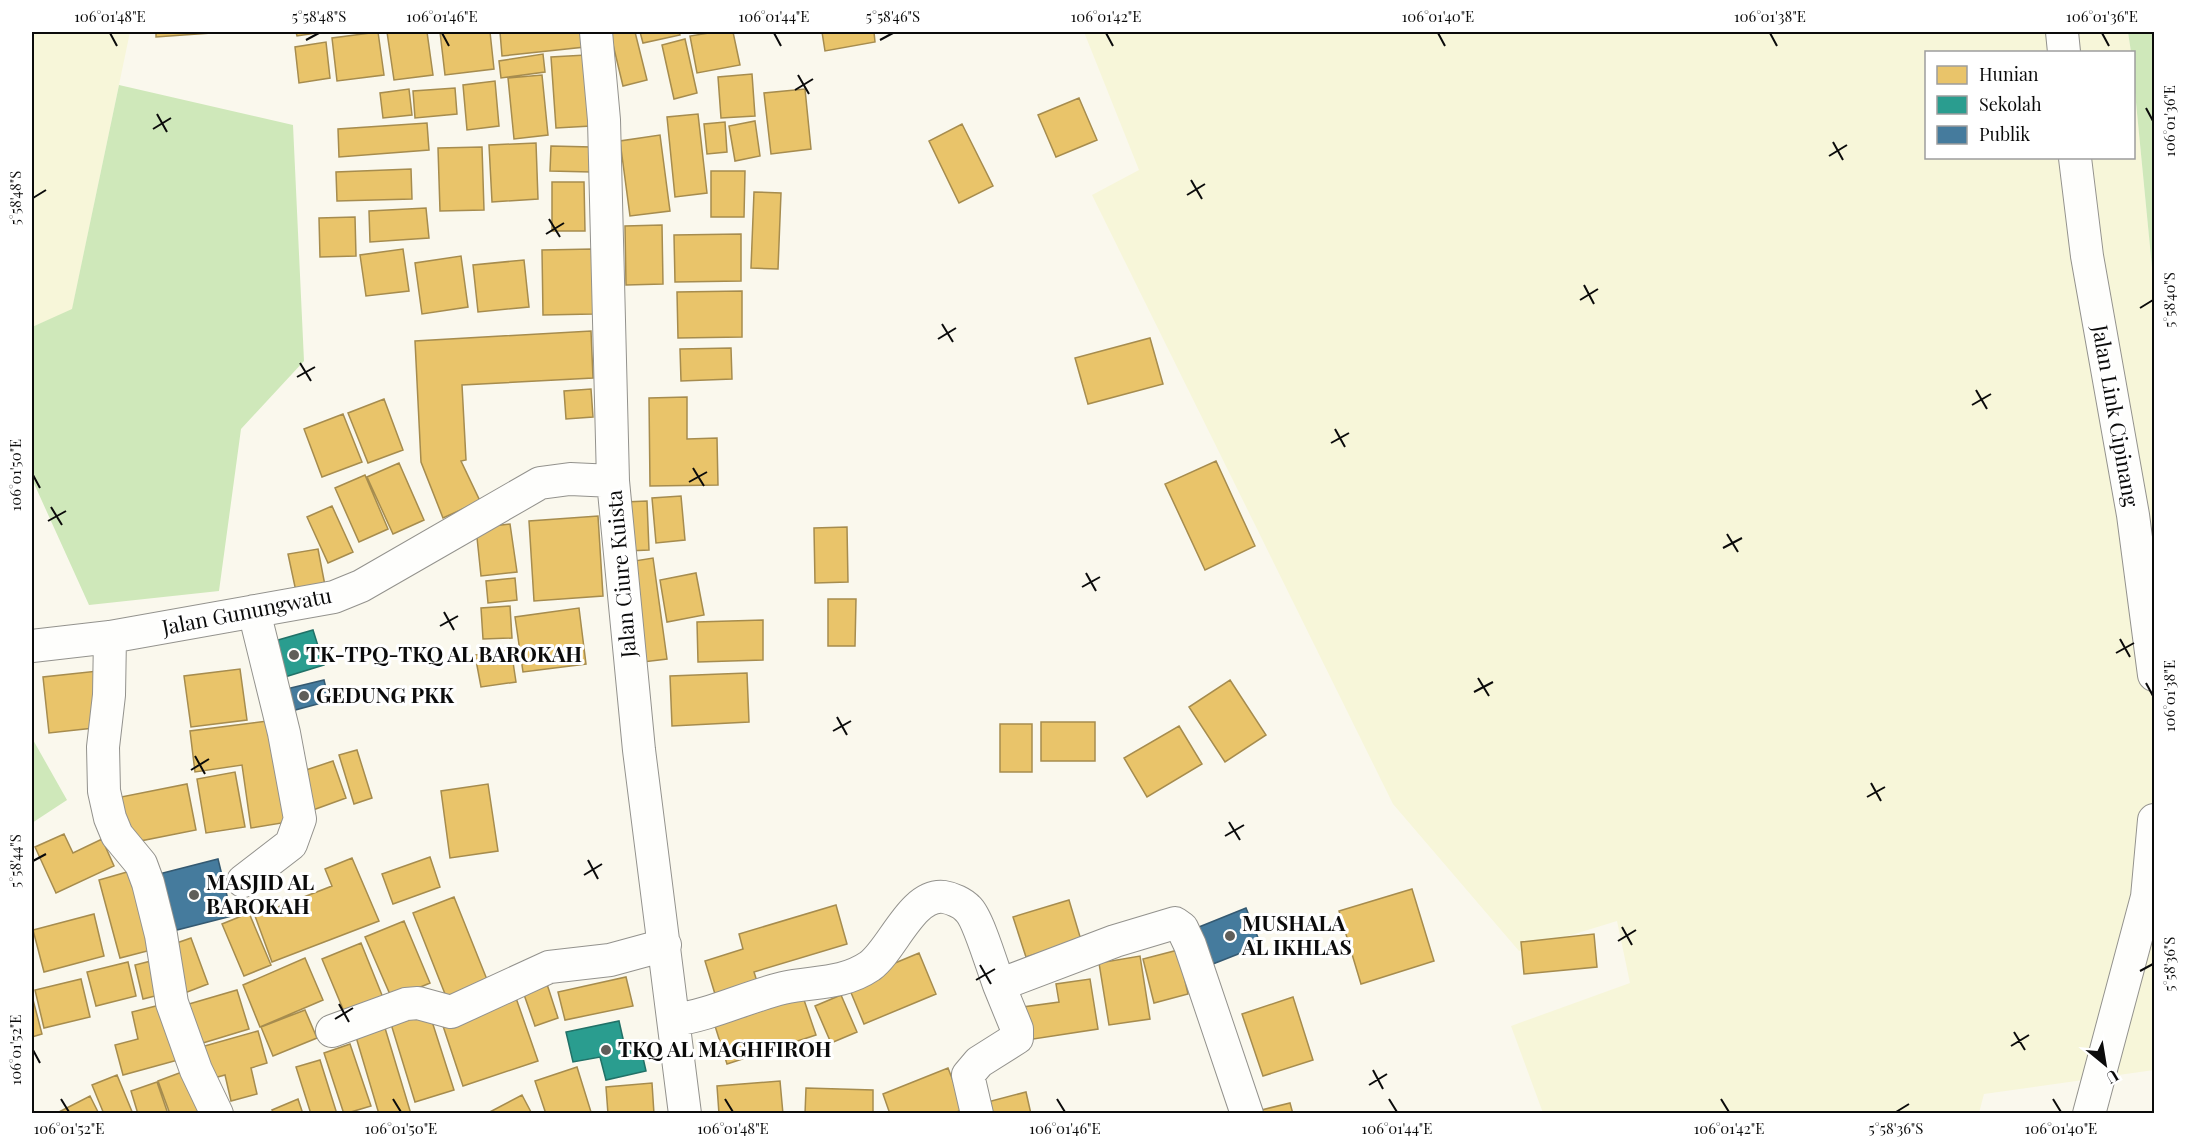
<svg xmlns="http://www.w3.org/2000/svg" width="2186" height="1145" viewBox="0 0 2186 1145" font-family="'Playfair Display',serif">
<rect width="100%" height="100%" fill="#faf8ed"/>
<path fill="#f7f6d9" d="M32,32H130L72,310L32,327Z
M1084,32H2128L2131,52H1926V158H2134V82L2154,288V1070L1984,1094L1979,1113H1543L1511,1026L1630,983L1617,921L1519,951L1393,804L1092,195L1139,170Z"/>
<path fill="#cfe8ba" d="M2128,32H2154V288L2134,82V52H2131Z
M119,85L293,125L304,361L241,429L219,591L89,605L32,479V327L72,309Z
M32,738L67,800L32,823Z"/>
<path fill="#e9c46a" stroke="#a68c4e" stroke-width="1.5" d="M156,32H211V33L156,37Z
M296,32H323L297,36Z
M378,32L384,75L337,81L332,38Z
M387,32H427L433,75L394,80Z
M440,32H490L494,69L445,75Z
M500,32H584L585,47L502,56Z
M610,32H635L647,80L623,86Z
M640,32H679L680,35L643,43Z
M715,32H733L740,65L697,73L690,36Z
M822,32H874L875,42L825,51Z
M685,39L697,93L674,99L662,45Z
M326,42L330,78L299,83L295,47Z
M543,54L545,72L501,78L499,61Z
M586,55L591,126L556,128L551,57Z
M752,74L755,116L721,118L718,77Z
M542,75L548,135L514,139L508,78Z
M495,81L499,126L467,130L463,85Z
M455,88L457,114L415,118L413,91Z
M409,89L412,115L383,118L380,93Z
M805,89L811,149L771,154L764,93Z
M1079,98L1097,140L1056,157L1038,115Z
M698,114L707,193L675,197L667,117Z
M755,121L760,156L735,161L729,126Z
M725,122L727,152L707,154L704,124Z
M427,123L429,150L339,157L338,129Z
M962,124L993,186L959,203L929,141Z
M660,135L670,211L630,216L620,141Z
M536,143L538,199L492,202L489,145Z
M551,146L592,147L591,172L550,171Z
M482,147L484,210L440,211L438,148Z
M411,169L412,199L337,201L336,172Z
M711,171H745L744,217H711Z
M552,182H584L585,231H552Z
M754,192L781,193L778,269L751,268Z
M426,208L429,238L370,242L369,211Z
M355,217L356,256L320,257L319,218Z
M662,225L663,284L626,285L625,226Z
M741,234V281L675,282L674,235Z
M403,249L409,291L366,296L360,255Z
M593,249V314L543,315L542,250Z
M461,256L468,307L422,314L415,263Z
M524,260L529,307L478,312L473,265Z
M742,291V337L678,338L677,292Z
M591,331L593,378L462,385L466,460L461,461L480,501L443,518L421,462L415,341Z
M1150,338L1163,384L1088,404L1075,358Z
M731,348L732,379L681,381L680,349Z
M591,389L593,417L566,419L564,391Z
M687,397V439L717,438L718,485L650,486L649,398Z
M384,399L403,450L368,463L348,413Z
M343,414L362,462L322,477L304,429Z
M1216,461L1255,546L1205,570L1165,484Z
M399,463L424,520L393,534L367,477Z
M365,475L388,529L359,542L335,488Z
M681,496L685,540L656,543L652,498Z
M647,501L649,550L627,551L624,502Z
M332,506L353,552L328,563L307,517Z
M598,516L603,596L534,601L529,521Z
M510,524L517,572L481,576L476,528Z
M847,527L848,582L815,583L814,528Z
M318,549L327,596L298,601L288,554Z
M653,558L667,659L643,662L628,562Z
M696,573L704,615L667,622L660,580Z
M515,578L517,600L488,603L486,581Z
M828,599H856L855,646H828Z
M510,606L512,638L483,639L481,608Z
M579,608L586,664L523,672L515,617Z
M763,620V660L698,662L697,622Z
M511,649L516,682L481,687L475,655Z
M240,669L247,720L191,727L184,676Z
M98,671L103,727L49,733L43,677Z
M747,673L749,722L672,726L670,676Z
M1230,680L1266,735L1225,762L1189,707Z
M275,720L288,822L251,828L242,765L195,772L190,731Z
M1041,722H1095V761H1041Z
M1000,724H1032V772H1000Z
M1179,726L1202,764L1147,797L1124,758Z
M357,750L372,798L354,804L339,755Z
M333,761L346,798L313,810L300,772Z
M235,772L245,827L206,833L197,779Z
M187,784L196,830L130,843L121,797Z
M488,784L498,851L450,858L441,791Z
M64,834L73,853L102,839L114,866L56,893L35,847Z
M430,857L440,887L393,904L382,874Z
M352,858L379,921L272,962L255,916L332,886L325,869Z
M134,870L155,949L120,958L99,880Z
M1412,889L1434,961L1361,984L1339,911Z
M454,897L490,987L449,1004L413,913Z
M1069,900L1081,940L1026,957L1013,917Z
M836,905L847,944L754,972L760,991L718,1004L705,961L743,949L739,934Z
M249,913L271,965L244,976L222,924Z
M94,914L104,956L44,972L33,930Z
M404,921L430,983L392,999L365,937Z
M1594,934L1597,967L1524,974L1521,942Z
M191,938L208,984L182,994L165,947Z
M361,943L386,1005L348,1021L322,959Z
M1178,950L1188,994L1154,1003L1143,959Z
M919,953L936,994L864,1024L847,983Z
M1140,956L1150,1019L1109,1025L1099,963Z
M305,958L323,1000L260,1027L243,985Z
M151,961L159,995L143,999L135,965Z
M128,962L136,996L96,1006L87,972Z
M626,977L633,1006L565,1020L558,992Z
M545,978L558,1018L535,1026L521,986Z
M81,979L90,1017L44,1028L35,990Z
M1090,979L1098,1029L1027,1040L1023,1007L1059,1002L1056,984Z
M237,990L249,1029L193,1046L182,1006Z
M841,995L857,1032L831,1043L815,1006Z
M32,996L42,1034L32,1037Z
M803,997L816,1035L727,1064L715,1026Z
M1293,997L1313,1060L1263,1076L1242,1014Z
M516,998L538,1061L463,1086L442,1023Z
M164,1004L178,1060L123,1075L115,1045L138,1039L132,1012Z
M305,1010L317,1038L273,1056L261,1027Z
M429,1012L454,1090L415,1102L391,1024Z
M385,1028L411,1114H379L356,1037Z
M258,1031L267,1063L251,1068L257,1094L231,1101L225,1075L203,1081L194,1049Z
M350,1044L371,1106L344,1114L324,1053Z
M320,1060L337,1114H311L296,1067Z
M577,1067L591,1112L546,1114L535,1081Z
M948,1068L964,1109L952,1114H890L883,1094Z
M190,1069L207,1114H170L158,1081Z
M117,1075L133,1114H104L92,1085Z
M780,1081L783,1114H719L717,1086Z
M157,1082L168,1114H138L131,1091Z
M652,1083L654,1114H608L606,1087Z
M806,1088L873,1090V1114H805Z
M1026,1092L1031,1114H983L980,1104Z
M522,1095L532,1114H486Z
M90,1096L99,1114H55Z
M298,1099L303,1114H274L272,1110Z
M1290,1103L1293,1114H1253V1112Z"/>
<path fill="#2a9d8f" stroke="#217167" stroke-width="1.5" d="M313,630L324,665L275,680L264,644Z
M619,1021L624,1043L639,1040L646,1071L606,1080L600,1057L573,1062L566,1032Z"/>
<path fill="#457b9d" stroke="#345971" stroke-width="1.5" d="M324,680L329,701L284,713L278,691Z
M218,859L232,916L169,932L155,875Z
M1246,908L1261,945L1213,964L1199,927Z"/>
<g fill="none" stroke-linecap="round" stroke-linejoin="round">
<defs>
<path id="minor" d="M596,32L604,120L613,481L639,750L685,1114
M2062,32L2064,52
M2075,158L2087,256L2133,515L2154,675
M110,637L109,695L103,747L104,791L110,818L117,835L141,864L148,883L161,935L172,1003L196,1070L217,1114
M32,646L110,637L334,597L361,586L540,483L570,479L613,481
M243,881L291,844L300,819L284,733L254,611
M674,1020C711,1015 746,997 783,988C813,981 842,985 870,966C893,949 912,893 944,897C951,898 963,903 968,909C978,918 993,969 999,985L1115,941L1175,923L1182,928L1190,945L1247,1114
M332,1031L406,1004L418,1003L451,1012L549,967L610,960L665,945
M977,1114L968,1075L979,1062L1017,1038V1029L999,985
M2089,1114L2147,897L2154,820"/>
</defs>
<use href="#minor" stroke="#93928d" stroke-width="34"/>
<use href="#minor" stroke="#fefefc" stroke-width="32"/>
</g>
<path fill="none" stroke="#0b0b0b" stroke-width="2" d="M110,33L117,46M442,33L449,46M774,33L781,46M1106,33L1113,46M1438,33L1445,46M1770,33L1777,46M2102,33L2109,46M306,40L319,33M880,40L893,33M798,75L809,94M795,90L813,79M2146,108L2153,121M157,114L167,132M153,129L171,118M1833,142L1843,160M1829,156L1847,145M1191,180L1202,199M1187,195L1205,184M33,198L46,190M549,219L560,237M546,234L564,223M1584,285L1594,304M1580,300L1598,289M2140,308L2153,300M942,324L953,342M938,339L956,328M300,363L311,381M297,377L315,367M1976,390L1987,409M1972,405L1991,394M1335,429L1345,447M1331,443L1349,433M693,468L704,486M33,475L40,488M689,482L707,472M51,507L62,525M48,521L66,511M1727,534L1738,552M1723,548L1742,538M1086,573L1096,591M1082,587L1100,577M444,612L454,630M440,626L458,616M2120,639L2130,657M2116,653L2134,643M1478,678L1489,696M2146,683L2153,696M1474,692L1493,682M837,717L847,735M833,731L851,721M195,756L205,774M191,770L209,759M1871,783L1881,801M1867,797L1885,787M1229,822L1240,840M1225,836L1244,825M588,860L598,879M33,861L46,854M584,875L602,864M1622,927L1632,945M1618,941L1636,930M980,965L991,984M2140,971L2153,964M976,980L995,969M339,1004L349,1022M335,1019L353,1008M2014,1032L2025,1050M2011,1046L2029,1035M33,1050L40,1063M1373,1070L1383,1089M1369,1085L1387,1074M61,1099L69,1112M393,1099L401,1112M725,1099L733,1112M1057,1099L1065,1112M1389,1099L1397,1112M1721,1099L1729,1112M2053,1099L2061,1112M1896,1112L1909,1104"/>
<g fill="#5f5e5a" stroke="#fff" stroke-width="2">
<circle cx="294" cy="655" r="6"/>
<circle cx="304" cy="696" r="6"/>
<circle cx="194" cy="895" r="6"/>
<circle cx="1230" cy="936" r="6"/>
<circle cx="606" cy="1050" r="6"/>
</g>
<g text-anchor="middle" stroke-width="6" stroke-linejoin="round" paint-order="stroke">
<g font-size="21" fill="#0b0b0b" stroke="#fff">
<text transform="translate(2115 416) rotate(80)" y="7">Jalan Link Cipinang</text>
<text transform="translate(622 574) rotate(-95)" y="7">Jalan Ciure Kuista</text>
<text transform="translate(247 612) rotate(-11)" y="7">Jalan Gunungwatu</text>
</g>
<g font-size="21" font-weight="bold" fill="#0b0b0b" stroke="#fff" text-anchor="start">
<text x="306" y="662">TK-TPQ-TKQ AL BAROKAH</text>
<text x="316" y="703">GEDUNG PKK</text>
<text x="206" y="890">MASJID AL<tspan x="206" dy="24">BAROKAH</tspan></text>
<text x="1242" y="931">MUSHALA<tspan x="1242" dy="24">AL IKHLAS</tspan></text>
<text x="618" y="1057">TKQ AL MAGHFIROH</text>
</g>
</g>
<rect width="2186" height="1145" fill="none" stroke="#ffffff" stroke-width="66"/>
<rect x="1925" y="51" width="210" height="108" fill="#ffffff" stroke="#9d9d9d" stroke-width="1.5"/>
<rect x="1937" y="66" width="30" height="18" fill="#e9c46a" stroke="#9d9d9d" stroke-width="1.5"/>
<text x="1979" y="81" font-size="18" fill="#0b0b0b">Hunian</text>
<rect x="1937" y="96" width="30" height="18" fill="#2a9d8f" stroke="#9d9d9d" stroke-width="1.5"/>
<text x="1979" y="111" font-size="18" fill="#0b0b0b">Sekolah</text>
<rect x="1937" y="126" width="30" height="18" fill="#457b9d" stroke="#9d9d9d" stroke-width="1.5"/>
<text x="1979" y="141" font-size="18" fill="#0b0b0b">Publik</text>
<g transform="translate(2105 1064) rotate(150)" stroke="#ffffff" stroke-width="4.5" paint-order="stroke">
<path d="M0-4.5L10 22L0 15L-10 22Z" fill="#0b0b0b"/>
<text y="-9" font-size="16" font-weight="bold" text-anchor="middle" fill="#0b0b0b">U</text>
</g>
<rect x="33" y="33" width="2120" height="1079" fill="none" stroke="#0b0b0b" stroke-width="2"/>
<g font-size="15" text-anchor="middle" fill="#0b0b0b">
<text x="110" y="22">106°01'48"E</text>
<text x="319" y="22">5°58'48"S</text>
<text x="442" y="22">106°01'46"E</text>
<text x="774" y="22">106°01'44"E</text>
<text x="893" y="22">5°58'46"S</text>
<text x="1106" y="22">106°01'42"E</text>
<text x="1438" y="22">106°01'40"E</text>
<text x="1770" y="22">106°01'38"E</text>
<text x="2102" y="22">106°01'36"E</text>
<text transform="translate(2170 121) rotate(-90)" y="5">106°01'36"E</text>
<text transform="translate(16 198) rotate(-90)" y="5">5°58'48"S</text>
<text transform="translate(2170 300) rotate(-90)" y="5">5°58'40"S</text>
<text transform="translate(16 475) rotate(-90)" y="5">106°01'50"E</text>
<text transform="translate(2170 696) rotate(-90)" y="5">106°01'38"E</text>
<text transform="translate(16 861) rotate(-90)" y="5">5°58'44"S</text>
<text transform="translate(2170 964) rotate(-90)" y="5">5°58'36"S</text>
<text transform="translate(16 1050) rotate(-90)" y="5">106°01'52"E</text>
<text x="69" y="1134">106°01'52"E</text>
<text x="401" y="1134">106°01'50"E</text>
<text x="733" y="1134">106°01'48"E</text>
<text x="1065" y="1134">106°01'46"E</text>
<text x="1397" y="1134">106°01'44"E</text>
<text x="1729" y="1134">106°01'42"E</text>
<text x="1896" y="1134">5°58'36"S</text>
<text x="2061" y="1134">106°01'40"E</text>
</g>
</svg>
